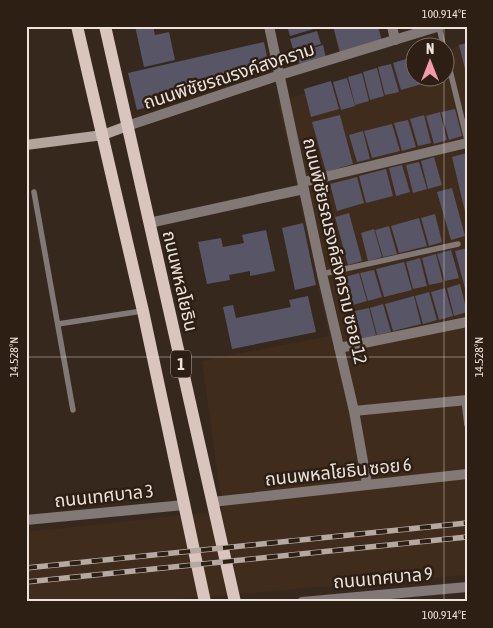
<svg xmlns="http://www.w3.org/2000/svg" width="493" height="628" viewBox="0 0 493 628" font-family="'Asap Condensed','Noto Sans Thai',sans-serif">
<rect width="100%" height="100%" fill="#37281e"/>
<path fill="#402c1d" d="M467,43V575L143,602H26V532L223,511L202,361L329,336L278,102L415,59L416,78H446V50Z"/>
<path fill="#585566" d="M135,26H153L155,35L169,32L175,60L144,67Z
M287,26H316L317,28L290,36Z
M333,26H378L382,41L340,53Z
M317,31L321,44L294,52L290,39Z
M264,42L270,71L137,110L128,73Z
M467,43V73H466L459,45Z
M323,45L326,58L300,66L296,53Z
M416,56V78H427L429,82L401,90L393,63Z
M391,64L399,92L385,95L378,67Z
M377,68L384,96L370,100L363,72Z
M362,73L369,101L355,105L348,77Z
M347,78L355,106L341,110L333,82Z
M429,78H446L430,82Z
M331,81L339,109L311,117L304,89Z
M455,109L462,136L449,140L441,112Z
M440,112L447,140L434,144L426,116Z
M340,115L353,164L326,172L312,122Z
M424,115L431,143L418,146L410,119Z
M408,120L416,147L402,151L394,123Z
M392,124L400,151L372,158L364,131Z
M363,131L370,159L357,162L349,135Z
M467,153V216H466L452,157Z
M434,157L442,185L428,189L421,161Z
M419,162L427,189L413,193L406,165Z
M402,165L410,192L396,196L389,168Z
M386,169L393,196L366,203L359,176Z
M357,177L364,203L337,211L330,184Z
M452,188L465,236L451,240L437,192Z
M349,213L362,261L348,265L335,217Z
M435,214L442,242L429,246L421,218Z
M419,218L427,246L399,253L391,226Z
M303,223L316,285L295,290L282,228Z
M389,226L397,254L383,257L375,230Z
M374,229L382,257L368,261L361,233Z
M266,230L275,271L250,276V271L229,275L230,280L207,284L198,242L221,238L223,247L244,243L242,235Z
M467,248V291L466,292L455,251Z
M451,250L459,278L445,281L437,254Z
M436,254L443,282L429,285L422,258Z
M420,258L427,286L413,289L406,262Z
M404,262L412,290L384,297L376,269Z
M374,270L382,297L368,301L360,273Z
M359,273L367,301L353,305L345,277Z
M460,284L467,312L454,316L447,288Z
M445,288L453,316L439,320L431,292Z
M429,292L437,320L423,324L415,296Z
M308,296L316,332L232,349L223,307L233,305L236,318L291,307L289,300Z
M414,296L421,324L393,331L385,304Z
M383,304L391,332L377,335L370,308Z
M369,308L376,335L362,339L355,311Z"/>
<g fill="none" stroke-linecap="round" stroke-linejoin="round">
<path stroke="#827875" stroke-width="5.5" d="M439,27L444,48
M446,54L467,140
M34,192L73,410
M322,274L458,244
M58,324L142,311
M464,400L467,425"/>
<path stroke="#827875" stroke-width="10" d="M269,26L322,274L354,411L367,484
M392,26L395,40
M303,182L467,143
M149,223L304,189
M339,348L467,322
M354,411L467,400
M302,602L467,587"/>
<path stroke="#827875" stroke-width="10" d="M127,126L280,75L440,26
M212,502L467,474
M26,520L184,505"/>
<path stroke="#b3a49e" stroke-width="10" d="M26,145L103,135L127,126"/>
<path stroke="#d9c5be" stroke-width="12" d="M77,26L143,311L205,602
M105,26L235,602"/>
<defs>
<path id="rail" d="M26,568L467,523
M26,582L467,537"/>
</defs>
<use href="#rail" stroke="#b5aaa2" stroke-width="5.5"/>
<use href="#rail" stroke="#2d1f14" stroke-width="4" stroke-dasharray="11" stroke-linecap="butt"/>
</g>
<path fill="none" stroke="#ede3dc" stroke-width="1" stroke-opacity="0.45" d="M444,26V48M444,78V602M26,357H467"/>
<g text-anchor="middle" stroke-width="5" stroke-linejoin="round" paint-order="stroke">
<rect fill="#2d1f14" stroke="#b3a8a0" stroke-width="1" x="171" y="350.5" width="20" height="27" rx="4"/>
<g font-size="16" font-weight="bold" fill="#ede3dc">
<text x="181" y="370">1</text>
</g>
<g font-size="18" fill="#ede3dc" stroke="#2d1f14">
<text transform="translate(229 76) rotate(-18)" y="6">ถนนพิชัยรณรงค์สงคราม</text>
<text transform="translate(335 251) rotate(77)" y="6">ถนนพิชัยรณรงค์สงคราม ซอย 12</text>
<text transform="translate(180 281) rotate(77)" y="6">ถนนพหลโยธิน</text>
<text transform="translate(338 472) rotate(-6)" y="6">ถนนพหลโยธิน ซอย 6</text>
<text transform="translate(104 496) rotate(-6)" y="6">ถนนเทศบาล 3</text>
<text transform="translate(383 578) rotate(-5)" y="6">ถนนเทศบาล 9</text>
</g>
</g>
<rect width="493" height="628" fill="none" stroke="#2d1f14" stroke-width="55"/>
<g transform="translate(430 62)"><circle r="24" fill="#2d1f14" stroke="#7a6d64"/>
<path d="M0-4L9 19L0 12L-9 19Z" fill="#f39aab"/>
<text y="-8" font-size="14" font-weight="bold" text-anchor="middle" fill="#ede3dc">N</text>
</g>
<rect x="28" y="28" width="438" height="572" fill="none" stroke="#ede3dc" stroke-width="2"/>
<g font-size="12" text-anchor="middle" fill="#ede3dc">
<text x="444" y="18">100.914°E</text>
<text transform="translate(14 357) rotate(-90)" y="4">14.528°N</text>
<text transform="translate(479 357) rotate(-90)" y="4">14.528°N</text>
<text x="444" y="619">100.914°E</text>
</g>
</svg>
